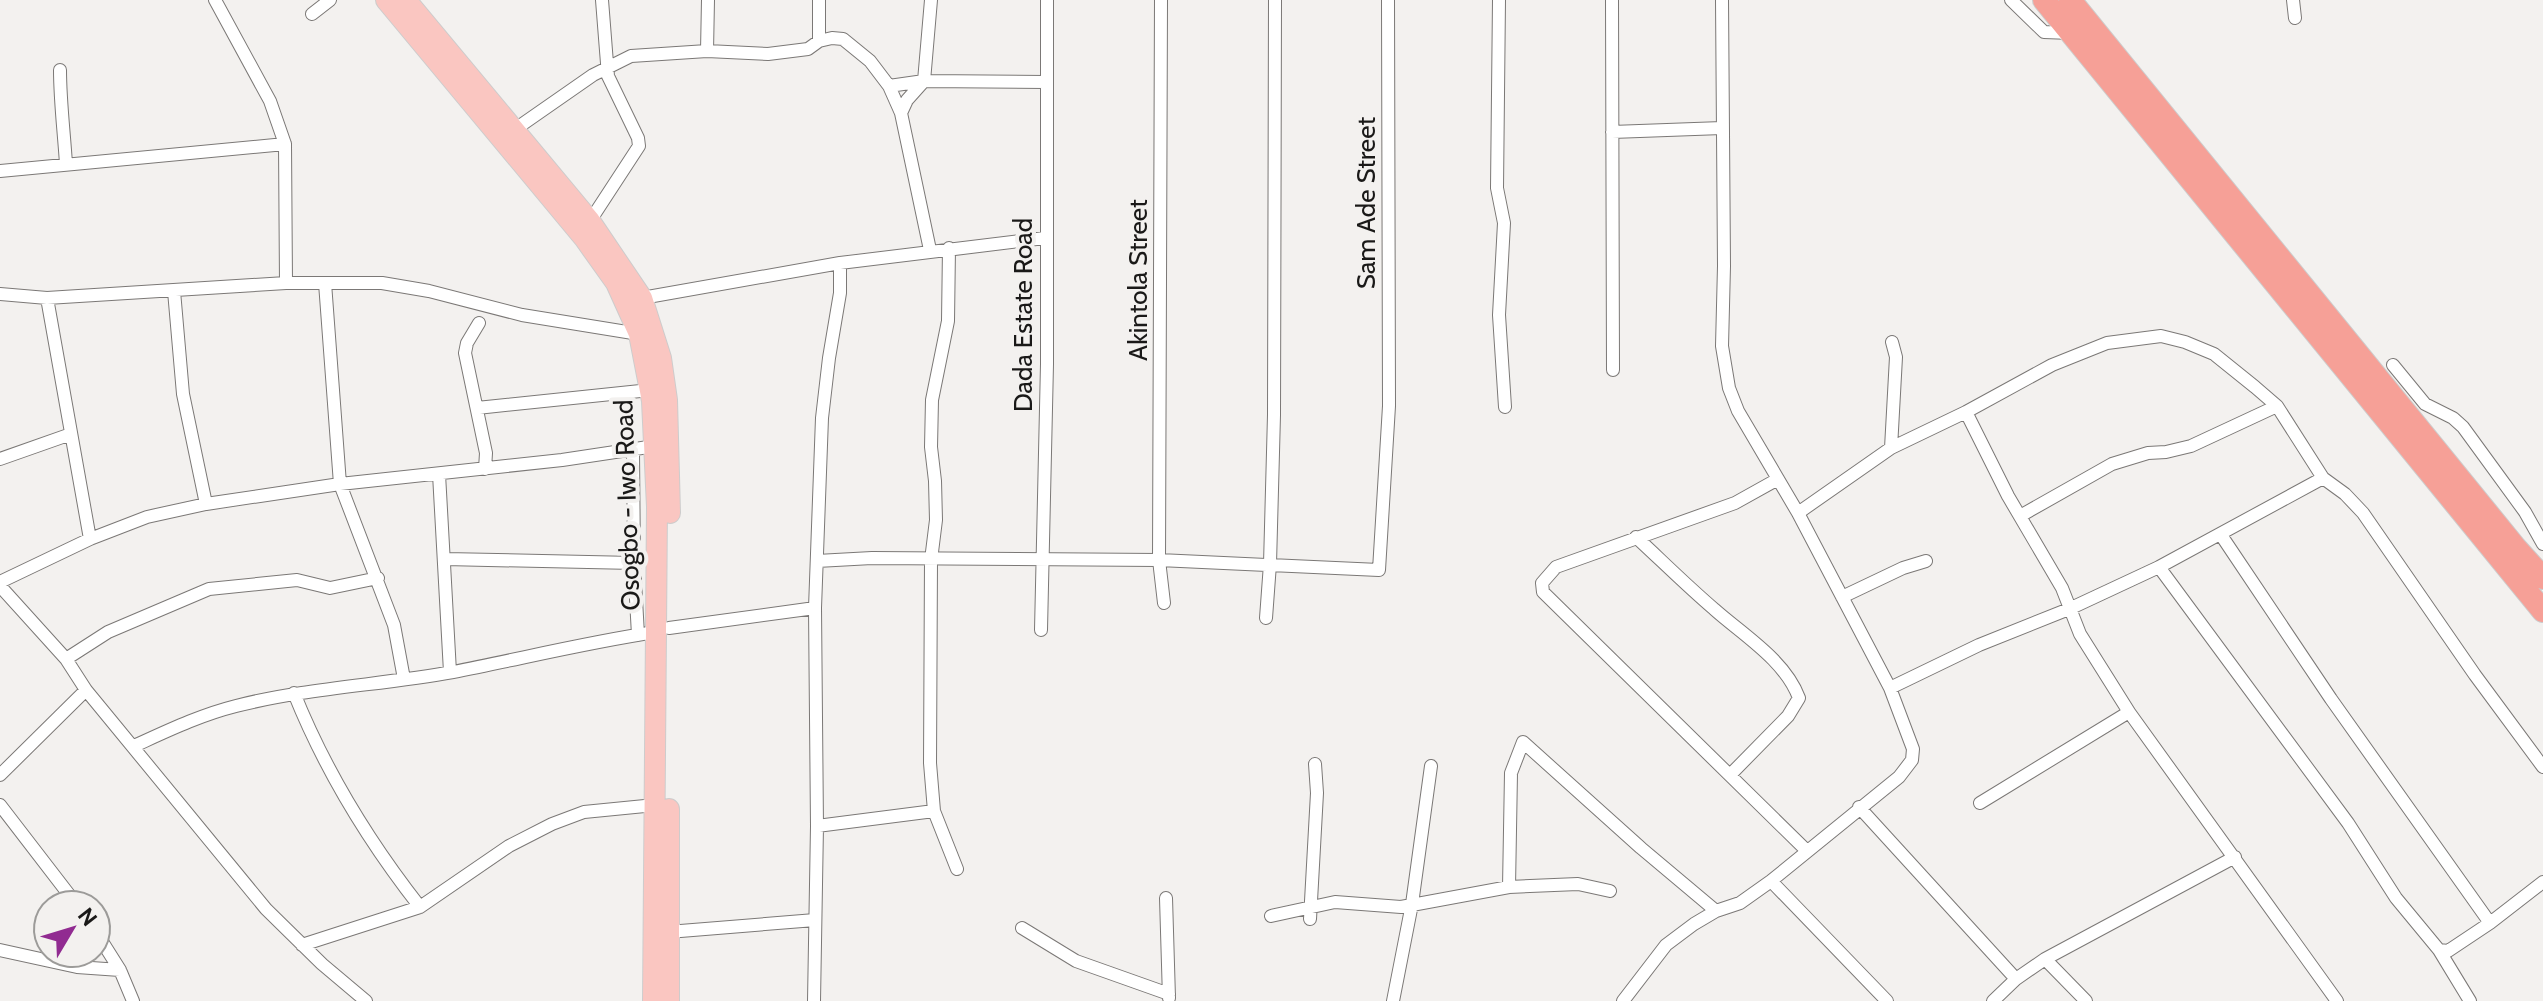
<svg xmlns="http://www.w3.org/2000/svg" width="2543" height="1001" viewBox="0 0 2543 1001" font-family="Cabin,sans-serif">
<rect width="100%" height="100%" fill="#f3f1ef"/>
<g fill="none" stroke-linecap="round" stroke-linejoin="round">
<defs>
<path id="street" d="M215,0L270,101L285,144L286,283
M819,0V41
M1161,0L1159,560L1164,603
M1499,0L1497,188L1504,223L1499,315L1505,407
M1612,0L1613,370
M2011,0L2044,32L2071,33
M2293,0L2295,18
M312,14L330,0
M707,51L708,0
M60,70C60,101 64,132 66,164
M889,86L924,81L1046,82
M901,113L907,100L924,81L931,0
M514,130L593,75L631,56L707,51L768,54L808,49L819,41L832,38L843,39L870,61L889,86L901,113L930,250
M1612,132L1722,128
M0,171L285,144
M590,221L639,146L638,138L608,76L602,0
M949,248L948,321L932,400L931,447L935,481L936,520L931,560L930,763L934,811L957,869
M325,283L340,484L394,625L404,679
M174,291L183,394L206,504
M0,294L47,298L286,283H382L429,291L522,315L639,334
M47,298L90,539
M642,298L840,263L1045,238
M479,323L467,343L465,353L486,453L485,469
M2393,365L2425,404L2453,418L2463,427L2525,512L2543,544
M477,408L650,390
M1966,412L2008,496L2062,588L2080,634L2129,712L2337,1001
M1891,448L1896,357L1892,342
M633,451L634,563L638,635
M0,459L71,434
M439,474L450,672
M1778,479L1735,503L1556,567L1542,583L1543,592L1807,851
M1798,513L1891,448L1966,412L2052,365L2107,343L2161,336L2185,342L2214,354L2255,387L2277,406L2323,478L2345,494L2363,513L2475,675L2543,767
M2020,516L2112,464L2148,453L2166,452L2191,446L2277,406
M2221,535L2331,699L2490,923
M1636,537C1662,561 1687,586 1714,609C1743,635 1785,660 1799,698L1788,716L1730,775
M445,559L634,563
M817,561L872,558L1159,560L1379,570L1389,406L1388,0
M2159,567L2348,823L2396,898L2439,950L2470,1001
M0,582L90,539L147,517L206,504L340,484L562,460L655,446
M0,586L66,659L86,690L266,909L322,964L366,1001
M1842,597L1903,568L1926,561
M1266,618L1270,564L1274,415L1275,0
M669,628L815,608
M1041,630L1047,364V0
M66,659L108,632L209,589L297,580L330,588L378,578
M1890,688L1979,645L2069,609L2159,567L2323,478
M294,693C325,770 369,842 420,907
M134,746C167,731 200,715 236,706C306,688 381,685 453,672C520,659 588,642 656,632
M0,775L86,690
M1980,803L2129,712
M0,805L77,905
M1859,807L2016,979
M817,826L934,811
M1771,881L1887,1001
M1509,887L1511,773L1523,742L1641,848L1716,911
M1166,898L1169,998
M1271,916L1335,902L1401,907L1509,887L1578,884L1610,891
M1310,919L1317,793L1315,764
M1022,928L1076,961L1169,994
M96,932L120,970L133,1001
M668,932L815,920
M302,945L420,907L509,846L552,824L584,812L655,805
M0,950L77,967L120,970
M2439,950L2448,951L2490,923L2543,882
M2045,959L2086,1001
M814,1001L817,826L815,608L822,418L829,358L840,293V263
M1393,1001L1412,904L1431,766
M1623,1001L1666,945L1694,924L1716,911L1740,903L1771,881L1899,777L1912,760L1913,749L1890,688L1798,513L1738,411L1729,388L1722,346L1724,266L1722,0
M1993,1001L2016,979L2045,959L2235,857"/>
<path id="primary" d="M386,0L584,238L616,283L639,334L652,401L657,507L653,1001
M406,0L590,221L642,298L661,358L667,400L670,513
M669,809V1001"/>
<path id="highway" d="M2044,0L2543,611
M2070,0L2515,547L2543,578"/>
</defs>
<use href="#street" stroke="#7b7876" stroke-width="14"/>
<use href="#primary" stroke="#cdcccc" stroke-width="22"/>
<use href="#highway" stroke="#cdcccc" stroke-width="24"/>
<use href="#street" stroke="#fff" stroke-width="12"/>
<use href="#primary" stroke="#fac6c1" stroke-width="20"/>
<use href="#highway" stroke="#f6a097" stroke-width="22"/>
</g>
<g text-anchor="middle" stroke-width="8" stroke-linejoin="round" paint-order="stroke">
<g font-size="26" fill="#1a1918" stroke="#f3f1ef">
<text transform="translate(1366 203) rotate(-90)" y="9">Sam Ade Street</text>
<text transform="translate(1138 280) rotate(-90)" y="9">Akintola Street</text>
<text transform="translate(1023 315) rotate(-90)" y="9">Dada Estate Road</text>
<text transform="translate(627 505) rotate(-92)" y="9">Osogbo - Iwo Road</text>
</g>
</g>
<g transform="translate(72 929) rotate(52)"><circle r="38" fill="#f3f1ef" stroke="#9c9b99" stroke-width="2"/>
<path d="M0-6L14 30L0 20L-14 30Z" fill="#912b91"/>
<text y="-12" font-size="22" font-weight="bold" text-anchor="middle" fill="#1a1918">N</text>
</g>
</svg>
